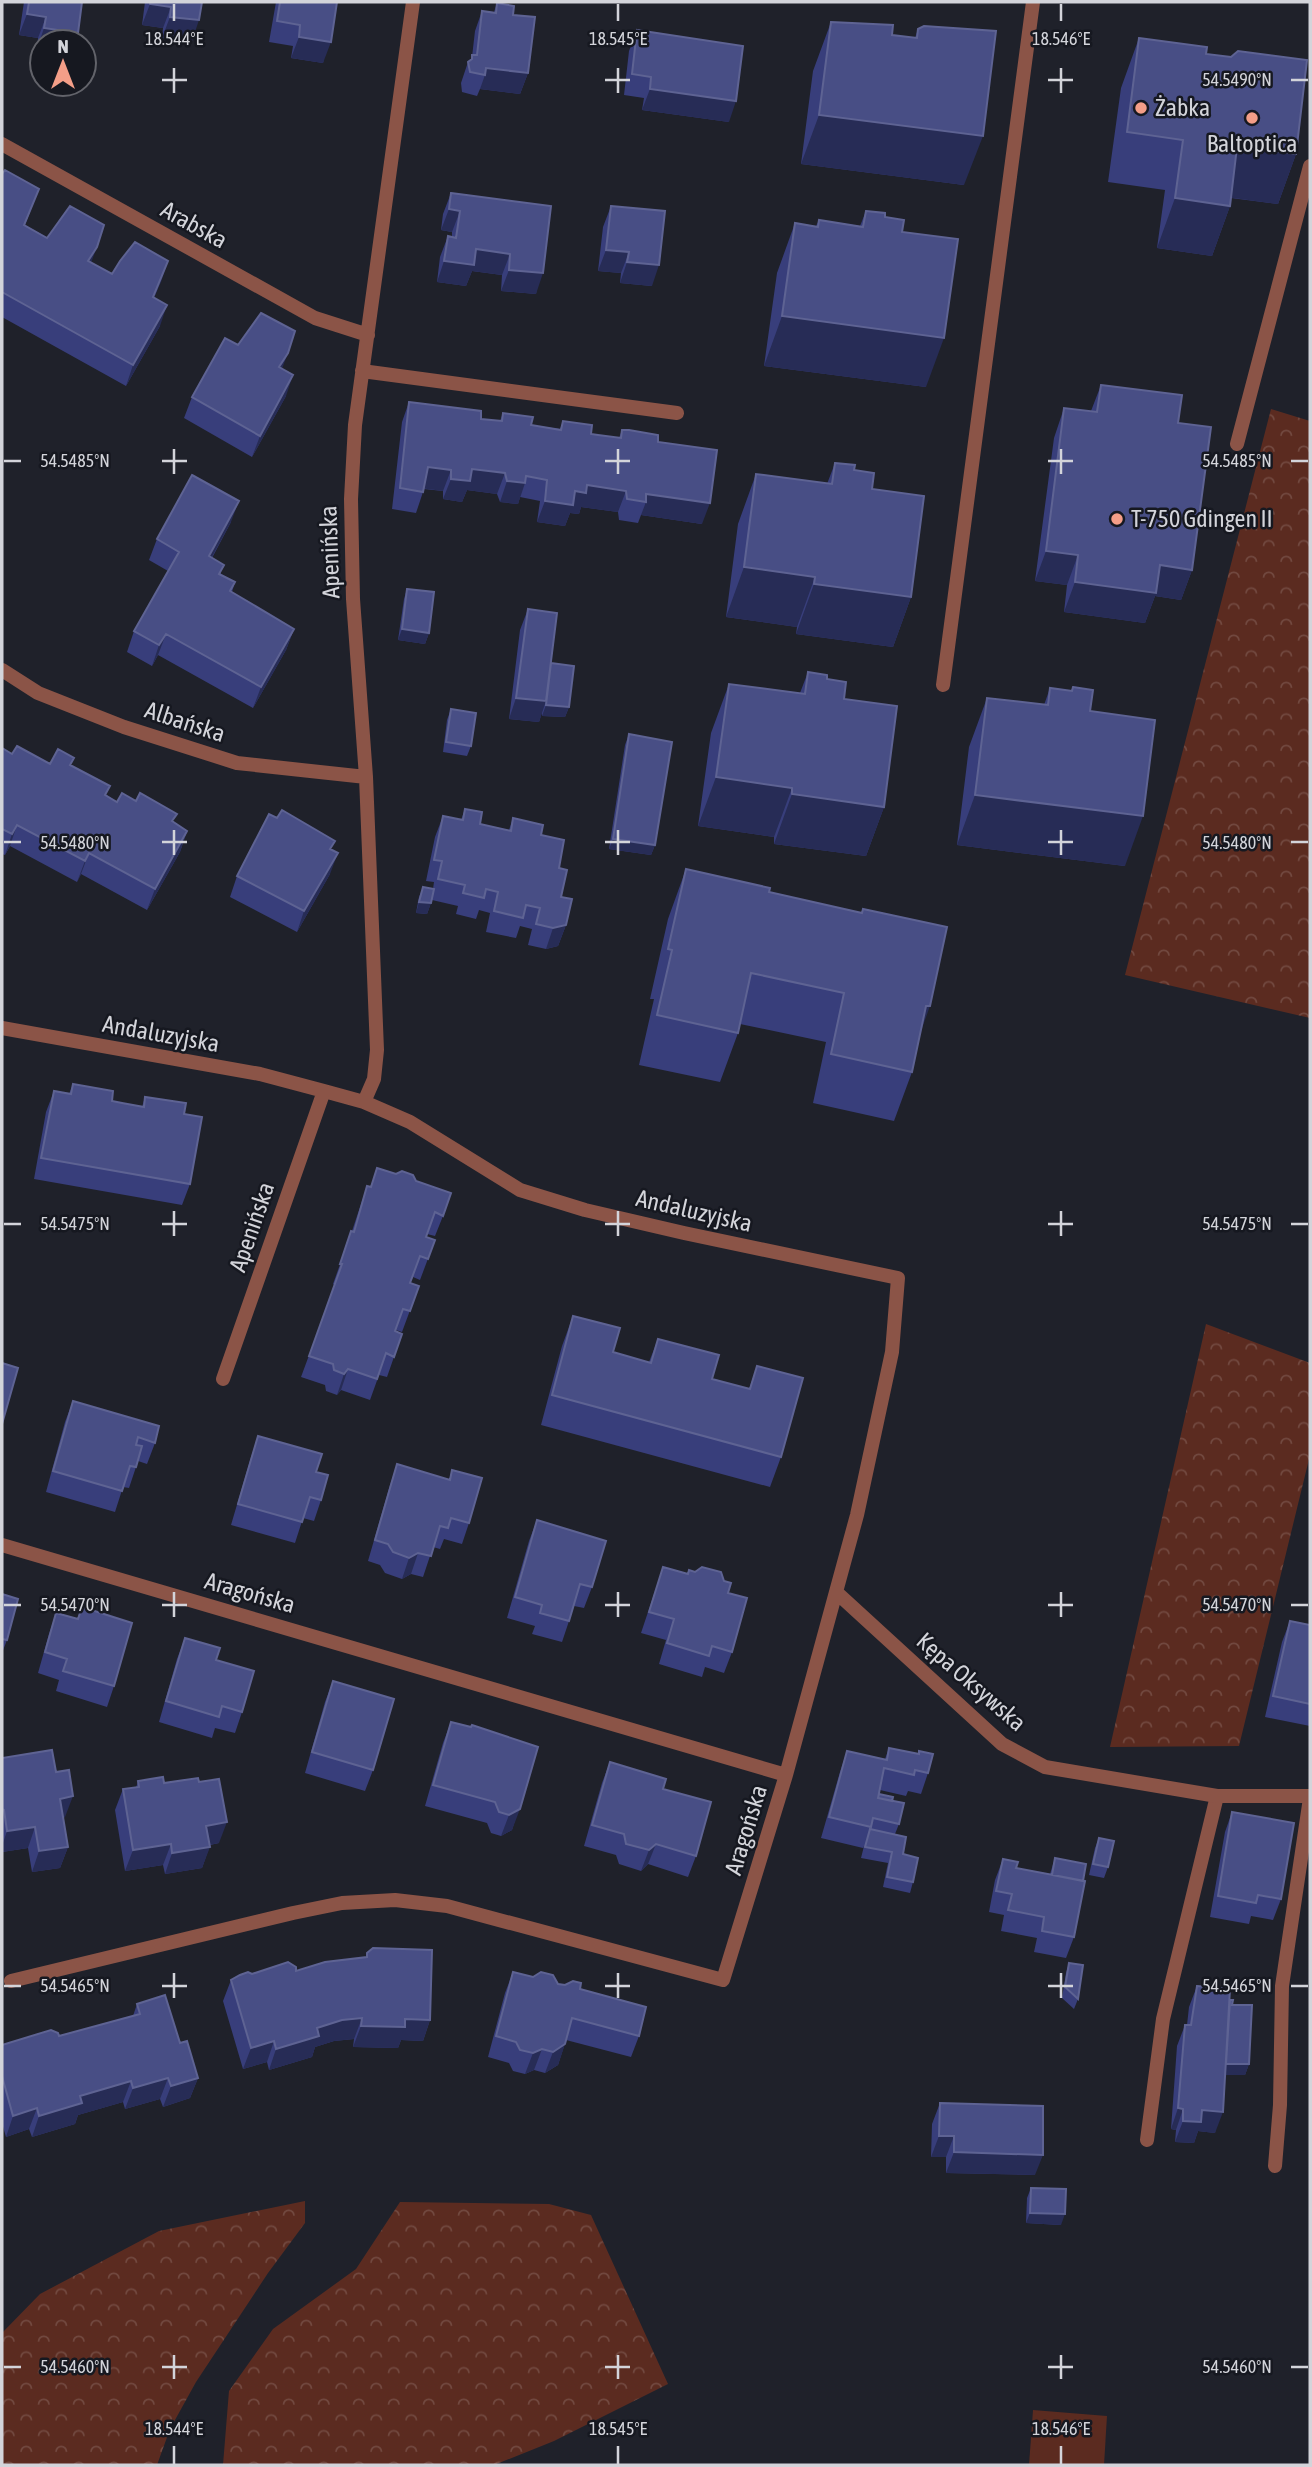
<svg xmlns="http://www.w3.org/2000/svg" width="1312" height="2467" viewBox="0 0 1312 2467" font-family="'Asap Condensed',sans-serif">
<defs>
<pattern id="forest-crowns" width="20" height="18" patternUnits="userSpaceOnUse" patternTransform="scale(1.75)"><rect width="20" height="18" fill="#5b2b20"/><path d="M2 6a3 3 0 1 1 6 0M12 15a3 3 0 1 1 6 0" fill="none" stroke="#724940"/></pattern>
</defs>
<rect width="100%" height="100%" fill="#1f212a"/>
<path fill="#5b2b20" d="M1033,2410L1107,2416L1104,2465H1029Z"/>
<path fill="url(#forest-crowns)" d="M1271,409L1310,421V1018L1125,975Z
M1206,1324L1310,1363V1455L1239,1746L1110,1747Z
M305,2201V2223L268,2273L196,2382L170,2429L157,2465H2V2333L40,2294L159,2231Z
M400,2202L549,2204L591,2215L668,2384L554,2441L494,2465H223L229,2391L273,2329L356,2269Z"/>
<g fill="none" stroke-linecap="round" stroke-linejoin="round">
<path stroke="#8b5447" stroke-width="14" d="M1237,444L1310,166
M943,685L1033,2
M1147,2140L1163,2019L1217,1796
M1275,2166L1280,2105L1282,1986L1310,1798"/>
<path stroke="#8b5447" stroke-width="14" d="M2,144L315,318L368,335
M362,371L677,413
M2,670L38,693L124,727L237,763L366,777
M2,1028L260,1074L324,1091L364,1102L410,1122L520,1190L585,1210L684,1233L898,1278L892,1352L857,1515L786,1775L723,1980L447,1906L395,1900L342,1903L293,1913L11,1981
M364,1102L374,1079L377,1050L366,777L353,599L351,499L355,425L413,2
M223,1379L324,1091
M2,1545L786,1775
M836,1592L1002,1744L1045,1767L1217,1796H1310"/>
</g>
<path fill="#383e7b" d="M24,2H82L42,42V50L37,49L38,38L19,35Z
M145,2H202L192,41L162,38L163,28L142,25Z
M276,2H337L323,63L291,58L293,46L269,42Z
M497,3L513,15L528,73L520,94L480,89L477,96L462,92L461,83L468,62L470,60L472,57L475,31L482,11L494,12Z
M831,22L892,35L915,38L918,29L964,185L801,164L813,71Z
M637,30L729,122L642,110L644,98L624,95L629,51Z
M1139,38L1296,154L1278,204L1231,198L1230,206L1212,256L1157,248L1165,190L1108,182L1121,88Z
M2,174L39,189L25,225L112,274L168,261L154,298L160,326L126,386L2,317Z
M451,193L551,206L536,294L501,291L502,275L472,271L466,286L437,282L440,257L448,236L452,237V232L441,230L443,214Z
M611,206L652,286L620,283L621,273L598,271L603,227Z
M866,211L885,217L902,232L926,387L764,366L777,273L795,223L816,226L819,220L860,226Z
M282,369L286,396L252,457L184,418L192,397Z
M1101,385L1178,423L1192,570L1181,600L1155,596L1145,623L1064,612L1067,585L1035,581L1054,438L1064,408L1091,411Z
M409,402L481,419L500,421L503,413L531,425L560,429L563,421L591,434L619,438L622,430L658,442L702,524L641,515L638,523L619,520L618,512L581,507L579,514L570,513L565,526L537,522L540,501L520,497L518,504L500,502L497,494L467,490L462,502L443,499V491L424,489L416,513L392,509L402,422Z
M835,463L854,470L872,489L911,597L893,647L796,634L797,627L726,617L738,524L756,474L827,484Z
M231,522L212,558L221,574L235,582L232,592L294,629L286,650L253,708L158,655L152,666L127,652L134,631L168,571L149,560L157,539Z
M407,589L429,633L425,644L398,640L404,599Z
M528,609L569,707L565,717L542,716V712L539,722L509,719L520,630Z
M808,672L844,699L884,807L866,856L774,844V837L698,826L711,733L729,684L800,693Z
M1073,687L1090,711L1125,866L957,845L969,747L987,698L1044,705L1050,688L1071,691Z
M451,709L471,746L467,756L443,752L447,720Z
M629,734L655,845L651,855L609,849L625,745Z
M2,748L12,754L50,764L71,766L107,795L117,802L174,823L187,831L180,852L147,910L81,874L77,882L10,846L5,855L2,854Z
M465,809L480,824L509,830L513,818L541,835L559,868L561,897L566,925L558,946L546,949L528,945L532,929L520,926L516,938L486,932L490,913L479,910L476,919L456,914L458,906L432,900L427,914L416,913L419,897L423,887L433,889L434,882L426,881L435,837L443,816L461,820Z
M686,869L769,892L921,1031L912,1072L894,1121L813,1103L826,1042L740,1024L738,1033L720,1082L639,1065L654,999H650L668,919Z
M330,874L297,932L230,897L237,876Z
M73,1084L112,1101L142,1107L145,1097L184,1114L190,1184L182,1205L34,1179L46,1112L54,1091L69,1094Z
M416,1181L443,1216L435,1236L427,1234L426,1237L435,1240L420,1280L413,1277L410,1283L419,1286L402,1332L396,1330L395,1331L402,1334L387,1377L379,1375L370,1400L341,1390L337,1395L326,1391L325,1385L301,1377L335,1285L333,1284L352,1231L367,1186L371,1187Z
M573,1316L613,1352L649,1362L658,1339L712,1379L749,1389L757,1366L781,1457L770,1487L541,1425L562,1346Z
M73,1401L155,1443L147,1464L138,1461L129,1488L123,1487L115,1512L46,1492L65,1422Z
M258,1436L316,1472L321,1500L314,1521L303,1518L295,1543L231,1525L251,1457Z
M397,1464L449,1480L452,1470L469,1523L462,1544L444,1539L440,1549L433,1547L423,1577L411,1574L402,1579L385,1573L380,1565L368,1561L390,1485Z
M537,1520L592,1587L584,1608L574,1606L562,1642L532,1634L535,1626L507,1618L529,1541Z
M663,1567L728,1593L732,1652L724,1673L705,1667L702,1677L659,1664L666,1640L641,1633Z
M2,1594L7,1640L2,1653Z
M82,1607L114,1686L107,1707L56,1691L59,1680L38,1673L49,1634L56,1613L77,1619Z
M1290,1621L1310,1625V1726L1265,1717L1282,1642Z
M185,1638L216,1660L242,1712L235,1733L215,1728L212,1738L159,1722L177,1659Z
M333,1681L373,1770L365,1791L305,1773L325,1702Z
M451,1722L538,1747L512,1830L501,1836L491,1833L487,1823L425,1806L443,1743Z
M889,1748L918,1754L928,1773L921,1794L908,1791L906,1796L880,1790L879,1794L892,1801L899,1824L895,1834L913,1882L910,1893L883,1887L888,1863L861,1858L864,1846L863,1848L821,1838L840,1772L847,1751L885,1759Z
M2,1758L56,1772L65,1817L63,1818L68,1847L60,1868L32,1872L28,1848L2,1852Z
M610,1762L663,1789L696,1856L688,1877L648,1864L641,1871L619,1864L616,1855L584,1846L602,1783Z
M138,1781L164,1783L199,1782L219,1843L210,1845L202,1868L165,1874L163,1865L125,1871L115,1810L123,1789L136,1788Z
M1232,1812L1281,1899L1273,1920L1251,1916L1249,1924L1210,1917L1225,1832Z
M1099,1838L1108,1867L1104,1878L1089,1875L1095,1848Z
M1055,1858L1074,1937L1066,1958L1034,1952L1037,1938L1001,1931L1004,1915L989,1912L995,1880L1003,1859L1016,1868L1050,1874Z
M367,1953L430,2020L423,2041L401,2040L398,2048L353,2047L354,2039L334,2041L315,2047L312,2057L269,2070L267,2062L243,2069L223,2001L231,1980L252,1974L296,1971L366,1957Z
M1069,1963L1078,1999L1074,2009L1062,1998L1066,1973Z
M513,1972L580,1989L639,2036L631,2057L566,2040L558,2065L545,2073L534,2070L525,2074L513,2071L509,2063L488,2057L505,1993Z
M1197,1986L1230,2000L1232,2005L1249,2064L1245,2075H1225L1215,2133L1198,2131L1194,2143L1175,2142L1176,2130L1171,2129L1177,2046L1185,2025H1187L1189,2007Z
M137,2004L180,2043L198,2078L190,2098L163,2107L160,2099L125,2109L123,2102L78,2115L75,2124L32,2137L29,2129L6,2137L2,2123V2045L59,2036L133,2016Z
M940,2103L1035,2175L946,2173V2157H931L932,2124Z
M1031,2188L1061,2225L1026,2223L1027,2198Z"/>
<path fill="#272c56" d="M150,4L171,7L163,28L142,25Z
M27,14L46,17L38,38L19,35Z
M170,17L199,20L192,41L162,38Z
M44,28L78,33L74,42H42V50L37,49Z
M299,37L331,42L323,63L291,58Z
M486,68L528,73L520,94L480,89L485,75Z
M650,89L736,101L729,122L642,110Z
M819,115L983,136L964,185L801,164Z
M1237,147L1296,154L1278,204L1219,196Z
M1175,198L1230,206L1212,256L1157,248Z
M449,209L460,211L452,232L441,230Z
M97,247L89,268L88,261Z
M476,249L510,254L502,275L472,271L466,286L437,282L444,261Z
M606,250L629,252L621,273L598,271Z
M168,261L161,282L145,318L153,297Z
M627,262L659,265L652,286L620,283Z
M509,270L543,273L536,294L501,291Z
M167,305L160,326L126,386L133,365Z
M782,316L944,338L926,387L764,366Z
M288,353L280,374L279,367Z
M293,375L286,396L252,457L260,436Z
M428,467L451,470L443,491L420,488Z
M472,469L505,473L497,494L467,490L462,502L443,499L451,479Z
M507,481L525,483L518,504L500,502Z
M587,485L626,491L618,512L581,507L579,514L570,513L565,526L537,522L545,501L575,491Z
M646,494L710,503L702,524L641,515L646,502Z
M239,501L231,522L201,577L209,556Z
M1046,551L1078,555L1067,585L1035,581Z
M1160,565L1192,570L1181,600L1155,596L1145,623L1064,612L1075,582Z
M744,567L815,577L797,627L726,617Z
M814,584L911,597L893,647L796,634Z
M294,629L286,650L253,708L261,687Z
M402,629L429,633L425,644L398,640Z
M166,634L158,655L152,666L159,645Z
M516,698L546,701L539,722L509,719Z
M546,705L569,707L565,717L542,716Z
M716,777L792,788L774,837L698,826Z
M792,794L884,807L866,856L774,844Z
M975,795L1143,816L1125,866L957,845Z
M17,825L10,846L5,855L12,834Z
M187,831L180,852L147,910L155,889Z
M613,839L655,845L651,855L609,849Z
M89,853L81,874L77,882L85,861Z
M338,853L330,874L297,932L304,911Z
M419,902L431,903L427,914L416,913Z
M566,925L558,946L546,949L553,928Z
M926,1006H930L912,1056Z
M348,1369L341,1390L337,1395L344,1374Z
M418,1553L411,1574L402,1579L409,1558Z
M73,1796L65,1817L53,1820L60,1799Z
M520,1809L512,1830L501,1836L509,1815Z
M227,1822L219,1843L199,1847L206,1826Z
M35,1827L28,1848L2,1852V1846L7,1831Z
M171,1844L163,1865L125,1871L133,1850Z
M656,1844L648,1864L641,1871L649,1850Z
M68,1847L60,1868L32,1872L39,1851Z
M210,1847L202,1868L165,1874L172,1853Z
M362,2018L354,2039L334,2041L315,2047L312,2057L269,2070L276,2049L317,2028L342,2020Z
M405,2019L430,2020L423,2041L401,2040L398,2048L353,2047L361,2026Z
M274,2041L267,2062L243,2069L251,2048Z
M565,2044L558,2065L545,2073L553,2052Z
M542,2049L534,2070L525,2074L533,2053Z
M1223,2064H1249L1245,2075H1219Z
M168,2078L160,2099L125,2109L133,2088Z
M198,2078L190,2098L163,2107L171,2086Z
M131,2081L123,2102L78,2115L75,2124L32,2137L39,2116L80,2096Z
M37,2108L29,2129L6,2137L13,2116Z
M1178,2108L1183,2109L1176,2130L1171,2129Z
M1202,2110L1223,2112L1215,2133L1198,2131L1194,2143L1175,2142L1183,2121Z
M939,2136H954L946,2157H931Z
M954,2152L1043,2155L1035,2175L946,2173Z
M1030,2213L1065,2214L1061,2225L1026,2223Z"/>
<path fill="#484e85" stroke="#5e6393" stroke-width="2" d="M29,2H82L78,33L44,28L46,17L27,14Z
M150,2H202L199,20L170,17L171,7L150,4Z
M280,2H337L331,42L299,37L300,25L277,21Z
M497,3L514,6L513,15L535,17L528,73L486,68L485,75L470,72L468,62L472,59V55H477L482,11L496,13Z
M831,22L893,25L892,35L917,38L918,29L924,26L996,31L983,136L819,115Z
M637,30L743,46L736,101L650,89L651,77L632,74Z
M1139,38L1207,47L1206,54L1231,57L1238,51L1307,60L1296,154L1237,147L1230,206L1175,198L1183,140L1127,132Z
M5,170L39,189L24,225L47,238L70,206L104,225L97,247L88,261L112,274L120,261L135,242L168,261L153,297L167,305L133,365L2,292V174Z
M451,193L551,206L543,273L509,270L510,254L476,249L474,265L444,261L448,236L456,238L460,211L449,209Z
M611,206L665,211L659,265L627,262L629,252L606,250Z
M866,211L885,213V217L904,220L902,232L958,239L944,338L782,316L795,223L818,227L819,220L863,227Z
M261,313L295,331L288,353L279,367L293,375L260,436L192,397L225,338L238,345Z
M1101,385L1182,395L1178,423L1211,427L1192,570L1160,565L1156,593L1075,582L1078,555L1046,551L1064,408L1097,412Z
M409,402L481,411V419L502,421L503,413L533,417L531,425L561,430L563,421L592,425L591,434L598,435L621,438L622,430H629L658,435V442L717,450L710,503L646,494V502L627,499L626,491L587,485L586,493L575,491L573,505L545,501L547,480L526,476L525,483L507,481L505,473L472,469L470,481L451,479V470L428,467L423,492L400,488Z
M835,463L855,465L854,470L874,473L872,489L924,496L911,597L814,584L815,577L744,567L756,474L832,484Z
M192,475L239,501L209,556L224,565L219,574L235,582L230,591L294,629L261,687L166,634L159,645L134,631L179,552L157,539Z
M407,589L434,592L429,633L402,629Z
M528,609L557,613L546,701L516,698Z
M551,663L574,666L569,707L546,705Z
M808,672L827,675V679L846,682L844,699L897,706L884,807L792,794V788L716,777L729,684L805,694Z
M1073,687L1093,690L1090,711L1155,720L1143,816L975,795L987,698L1048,705L1050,688L1072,691Z
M451,709L476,713L471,746L446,742Z
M629,734L672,742L655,845L613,839Z
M17,746L50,764L58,749L74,758L70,765L110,786L105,795L117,802L122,793L136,801L140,793L177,814L172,821L187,831L155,889L89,853L85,861L17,825L12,834L2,829V748L12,754Z
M465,809L482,812L480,824L511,831L513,818L543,825L541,835L564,840L559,868L567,870L561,897L572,899L566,925L553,928L536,924L540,908L526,905L523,918L494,911L498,892L486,889L484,898L463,893L465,885L438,879L442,861L434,860L443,816L463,820Z
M282,810L335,841L330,849L338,853L304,911L237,876L269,814L277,818Z
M686,869L770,888L769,892L862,913L863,909L947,927L930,1006H926L912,1072L831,1054L844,993L751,973L738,1033L657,1015L672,950L668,949Z
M423,887L434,889L431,903L419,902Z
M73,1084L113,1091L112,1101L122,1103L144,1107L145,1097L186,1103L184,1114L202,1117L190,1184L41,1158L54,1091L71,1094Z
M377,1168L396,1174L402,1171L413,1175L416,1181L451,1193L443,1216L435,1212L426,1237L435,1240L428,1259L420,1256L410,1283L419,1286L410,1311L403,1309L395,1331L402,1334L394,1357L386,1353L377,1379L348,1369L344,1374L334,1370L333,1364L309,1356L342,1264H340L351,1231L354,1232L367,1186L371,1187Z
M573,1316L620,1328L613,1352L651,1363L658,1339L719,1355L712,1379L750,1389L757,1366L803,1378L781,1457L552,1395Z
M2,1363L18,1368L2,1424Z
M73,1401L159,1426L155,1443L138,1437L136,1445L142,1446L136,1467L130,1466L122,1491L53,1471Z
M258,1436L322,1454L316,1472L328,1475L321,1500L310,1497L302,1522L238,1504Z
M397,1464L450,1480L452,1470L482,1478L469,1523L451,1518L448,1528L440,1526L431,1556L418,1553L409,1558L393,1552L388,1544L375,1540Z
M537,1520L606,1541L592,1587L580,1584L569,1621L540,1613L542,1605L515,1597Z
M663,1567L688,1574L689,1570L695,1572L702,1567L721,1572L724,1581L731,1583L728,1593L747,1598L732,1652L712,1646L709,1656L667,1643L674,1619L649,1612Z
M2,1594L18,1599L7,1640L2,1639Z
M82,1607L132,1623L114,1686L63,1671L67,1659L45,1652L56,1613L78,1619Z
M1290,1621L1310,1625V1704L1273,1696Z
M185,1638L220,1648L216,1660L254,1671L242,1712L222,1706L219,1717L166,1701Z
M333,1681L394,1699L373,1770L312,1752Z
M451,1722L471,1727L472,1725L538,1747L520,1809L509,1815L499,1812L495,1802L433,1785Z
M889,1748L919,1754V1751L933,1754L928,1773L915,1770L914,1775L884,1768L878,1798L904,1803L899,1824L873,1818L871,1827L829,1817L847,1751L887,1760Z
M52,1750L56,1772L69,1770L73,1796L60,1799L68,1847L39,1851L35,1827L7,1831L4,1810L2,1809V1758Z
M610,1762L666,1779L663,1789L711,1802L696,1856L656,1844L649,1850L626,1844L624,1834L592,1825Z
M163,1777L164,1783L198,1778L199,1782L219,1779L227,1822L206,1826L210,1847L172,1853L171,1844L133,1850L123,1789L139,1787L138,1781Z
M879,1794L893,1797L892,1801L878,1798Z
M1232,1812L1294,1823L1281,1899L1258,1895L1256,1903L1218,1896Z
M870,1829L906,1837L903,1854L918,1858L913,1882L887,1877L892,1852L865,1847Z
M1099,1838L1114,1841L1108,1867L1093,1864Z
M1055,1858L1086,1864L1083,1881L1052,1875Z
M1003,1859L1018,1862L1016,1868L1085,1881L1074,1937L1042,1931L1044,1917L1008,1910L1012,1894L996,1891Z
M373,1948L432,1950L430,2020L405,2019V2027L361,2026L362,2018L342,2020L317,2028L319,2036L276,2049L274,2041L251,2048L231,1980L240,1975L248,1972L252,1974L288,1962L296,1967V1971L325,1962L367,1957V1953Z
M1069,1963L1083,1965L1078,1999L1065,1987Z
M513,1972L533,1977L541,1972L553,1975L558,1984L565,1985L573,1981L581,1983L580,1989L646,2007L639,2036L572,2018L565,2044L553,2052L542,2049L533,2053L520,2050L516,2042L496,2036Z
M1197,1986L1230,1989L1223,2112L1202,2110L1201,2122L1183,2121V2109L1178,2108L1185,2025H1191Z
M165,1995L180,2043L187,2041L198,2078L171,2086L168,2078L133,2088L131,2081L80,2096L82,2103L39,2116L37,2108L13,2116L2,2076V2045L51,2030L58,2033L59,2036L140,2014L137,2004Z
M1230,2000H1233L1232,2005H1252L1249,2064H1226Z
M940,2103L1043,2106V2155L954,2152V2136H939Z
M1031,2188L1066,2189L1065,2214L1030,2213Z"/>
<path fill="none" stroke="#d3d4da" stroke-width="2.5" d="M174,4V21M618,4V21M1061,4V21M174,68V93M618,68V93M1061,68V93M162,80H187M605,80H630M1048,80H1073M1291,80H1308M174,449V474M618,449V474M1061,449V474M4,461H21M162,461H187M605,461H630M1048,461H1073M1291,461H1308M174,830V855M618,830V855M1061,830V855M4,842H21M162,842H187M605,842H630M1048,842H1073M1291,842H1308M174,1211V1236M618,1211V1236M1061,1211V1236M4,1224H21M162,1224H187M605,1224H630M1048,1224H1073M1291,1224H1308M174,1592V1617M618,1592V1617M1061,1592V1617M4,1605H21M162,1605H187M605,1605H630M1048,1605H1073M1291,1605H1308M174,1973V1998M618,1973V1998M1061,1973V1998M4,1986H21M162,1986H187M605,1986H630M1048,1986H1073M1291,1986H1308M174,2355V2379M618,2355V2379M1061,2355V2379M4,2367H21M162,2367H187M605,2367H630M1048,2367H1073M1291,2367H1308M174,2446V2464M618,2446V2464M1061,2446V2464"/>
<g fill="#f49e88" stroke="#161820" stroke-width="2.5">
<circle cx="1141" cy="108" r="7"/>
<circle cx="1252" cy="118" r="7"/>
<circle cx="1117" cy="519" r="7"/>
</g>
<g text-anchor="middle" stroke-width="5" stroke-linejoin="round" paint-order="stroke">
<g font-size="24" fill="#d3d4da" stroke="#161820" text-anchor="start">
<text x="1155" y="116">Żabka</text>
<text x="1252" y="152" text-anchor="middle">Baltoptica</text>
<text x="1131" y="527">T-750 Gdingen II</text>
</g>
<g font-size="24" fill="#d3d4da" stroke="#161820">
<text transform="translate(194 225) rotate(29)" y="8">Arabska</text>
<text transform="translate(330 552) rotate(-92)" y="8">Apenińska</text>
<text transform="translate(185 722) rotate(18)" y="8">Albańska</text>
<text transform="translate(161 1034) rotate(10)" y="8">Andaluzyjska</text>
<text transform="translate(694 1211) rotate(13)" y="8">Andaluzyjska</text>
<text transform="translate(252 1227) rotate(-71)" y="8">Apenińska</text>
<text transform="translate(250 1593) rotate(16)" y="8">Aragońska</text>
<text transform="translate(971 1682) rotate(41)" y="8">Kępa Oksywska</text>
<text transform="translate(746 1830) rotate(-73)" y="8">Aragońska</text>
</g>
</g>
<g font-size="18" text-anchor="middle" fill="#d3d4da" stroke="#161820" stroke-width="5" stroke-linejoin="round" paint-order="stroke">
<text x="174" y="45">18.544°E</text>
<text x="618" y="45">18.545°E</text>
<text x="1061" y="45">18.546°E</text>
<text x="1237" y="86">54.5490°N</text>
<text x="75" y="467">54.5485°N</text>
<text x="1237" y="467">54.5485°N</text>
<text x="75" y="849">54.5480°N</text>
<text x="1237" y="849">54.5480°N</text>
<text x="75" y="1230">54.5475°N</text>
<text x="1237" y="1230">54.5475°N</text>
<text x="75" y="1611">54.5470°N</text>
<text x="1237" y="1611">54.5470°N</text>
<text x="75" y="1992">54.5465°N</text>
<text x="1237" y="1992">54.5465°N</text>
<text x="75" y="2373">54.5460°N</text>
<text x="1237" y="2373">54.5460°N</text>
<text x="174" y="2435">18.544°E</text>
<text x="618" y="2435">18.545°E</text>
<text x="1061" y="2435">18.546°E</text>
</g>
<rect width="1312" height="2467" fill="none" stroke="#d3d4da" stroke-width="7"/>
<g transform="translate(63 63)"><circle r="33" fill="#161820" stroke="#62636a" stroke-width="2"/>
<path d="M0-5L12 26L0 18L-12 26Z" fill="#f49e88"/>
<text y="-10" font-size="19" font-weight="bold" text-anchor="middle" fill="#d3d4da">N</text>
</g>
</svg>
